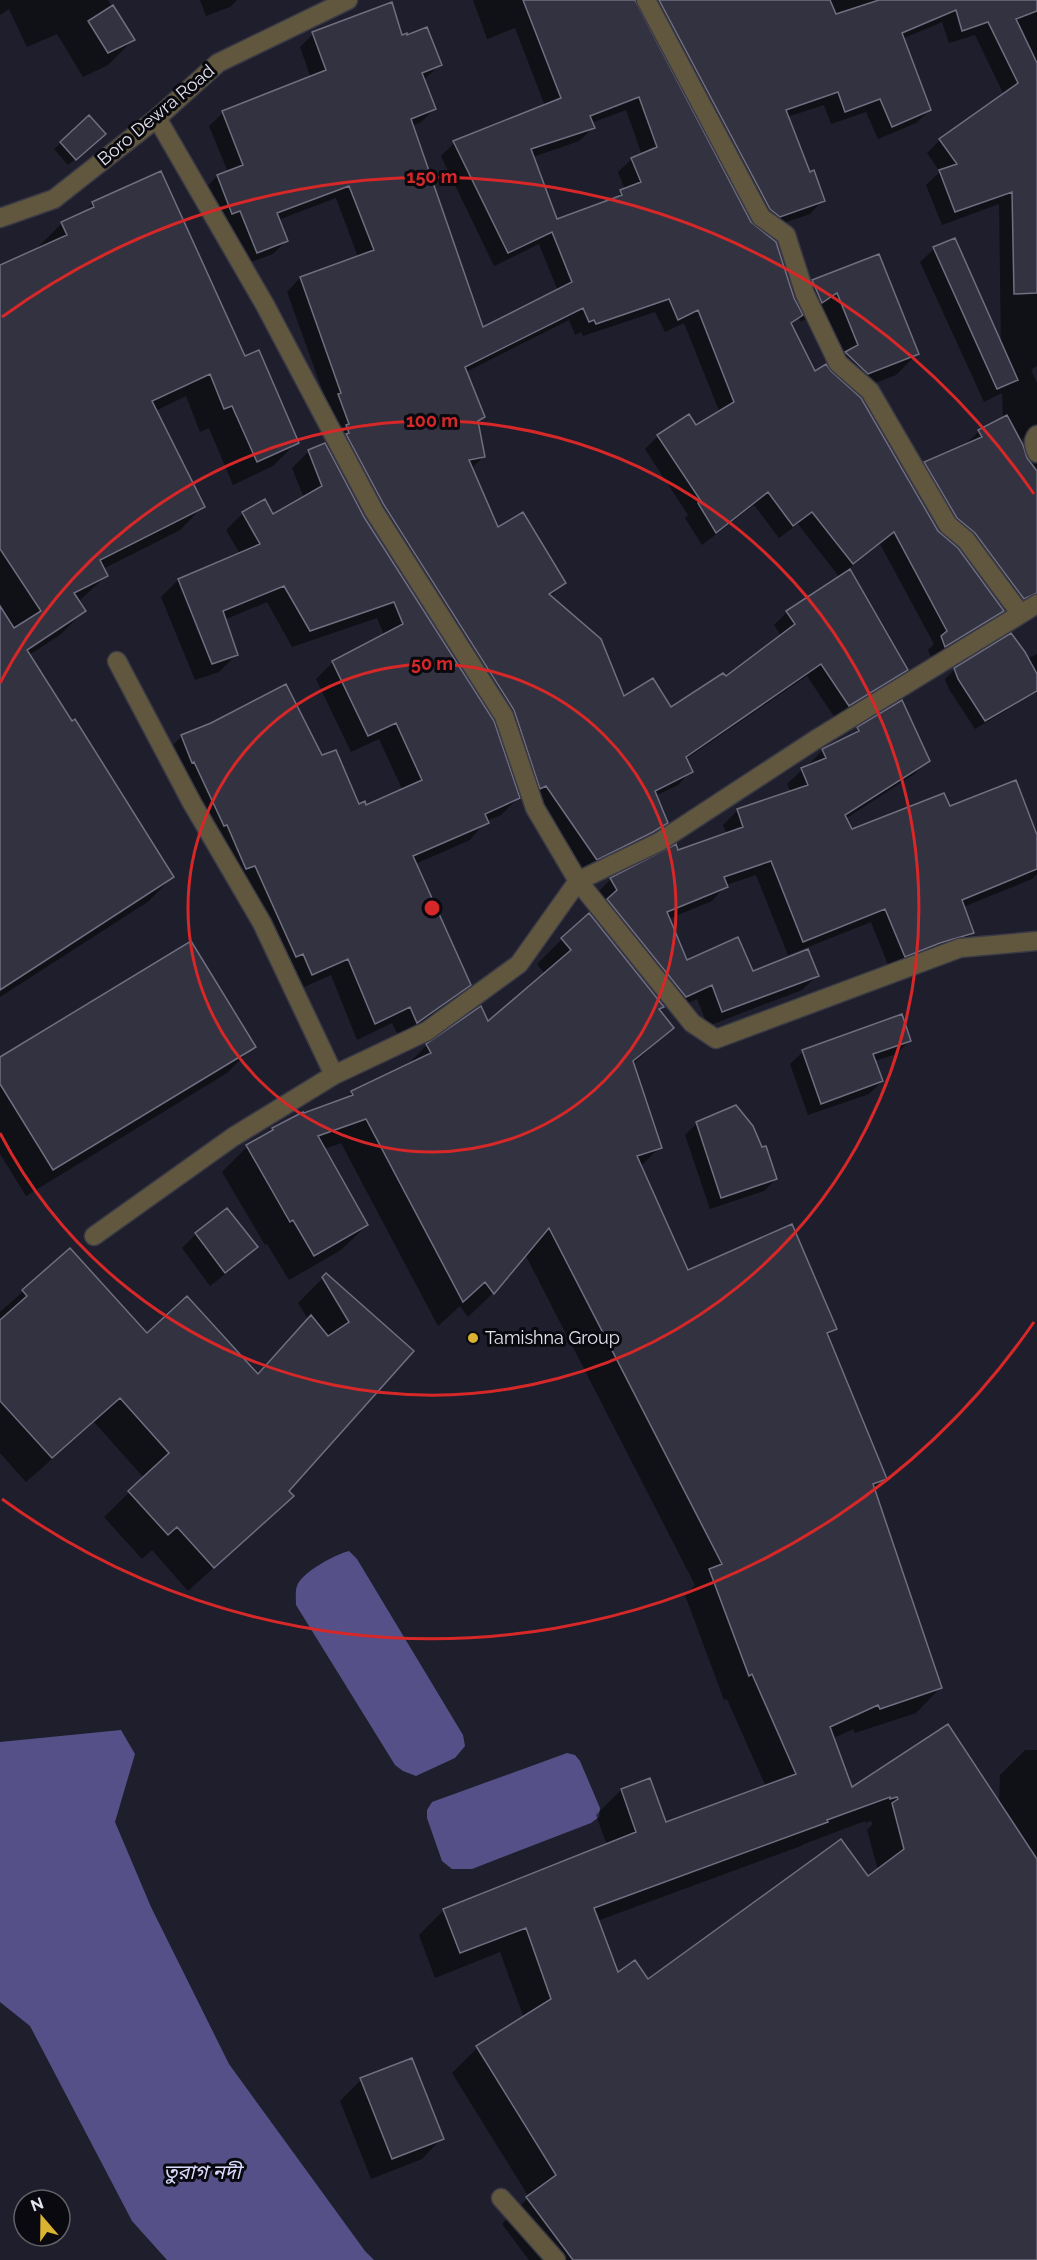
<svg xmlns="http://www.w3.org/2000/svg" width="1037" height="2260" viewBox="0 0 1037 2260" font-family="Raleway,'Noto Sans Bengali',sans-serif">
<rect width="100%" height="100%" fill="#1e1e2c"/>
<path fill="#555188" d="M349,1551L357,1559L463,1735L465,1746L455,1758L416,1776L403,1771L395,1765L296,1605C296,1599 295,1591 297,1586C302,1572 336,1554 349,1551Z
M121,1730L135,1754L115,1822L151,1907L229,2064L365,2251L374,2260H167L132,2221L30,2026L0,2002V1742Z
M567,1753L575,1755L580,1761L600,1808L599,1817L591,1823L472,1869H452L442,1861L427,1818V1810L432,1802Z"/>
<path fill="#0007" fill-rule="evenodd" d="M0,0H108L133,40L108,65L83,77L57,34L27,47L9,9L0,15Z
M200,0H237L230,7L206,16Z
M473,0H1037V366L1031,370L1037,383V598L1010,611L912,476L925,463L966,444L979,431L1003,419L1002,393L984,402L920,262L934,249L954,240L1001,346L999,204L942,225L926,185L940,172L927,153L940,140L1004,95L975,35L949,43L942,22L902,39L930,110L916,123L878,139L866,112L831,124L824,105L787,117L810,174L823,200L810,214L766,229L643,8L638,3H635L750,223L794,300L813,281L878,255L917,354L896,375L852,392L937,532L1002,611L989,624L932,659L928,650L934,644L880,544L848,569L906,669L893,683L835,718L807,676L686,759L691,771L678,785L655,796L666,823L652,836L583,872L532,799L501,724L371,519L328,406L287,292L300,278L358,257L336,198L278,220L286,241L273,254L243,265L204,190L217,176L228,172L209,126L223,113L311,78L300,47L313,34L401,36L440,65L423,80L434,109L421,122L412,126L482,329L558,291L539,244L494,266L441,156L454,143L545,106L515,28L487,39ZM626,110L642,155L632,159L618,172L625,190L612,201L556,221L533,157L579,141L593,128L591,123ZM655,312L665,332L684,323L720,413L696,427L658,436L645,449L688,515L685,518L702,545L754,505L779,538L798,524L840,578L787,612L774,625L781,636L726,679L670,709L623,698L550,597L564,583L497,529L471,469L484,456L477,424L484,417L466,372L569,320L575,335L581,332L583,336ZM816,312L836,364L829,371L815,373L790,325L798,317L801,322ZM1022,438H1029L1034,465L1026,459L1022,448Z
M97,140L68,165L54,149L61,143Z
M93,203L244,358L297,442L273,466L233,485L209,428L200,432L186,396L155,411L203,506L180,530L103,569L106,576L78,602L84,611L60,635L29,655L172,877L149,901L0,997V267L39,249L38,247L62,223L83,214Z
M309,451L363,518L518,798L501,815L486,821L470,840L415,864L470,984L452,1002L400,1039L392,1023L357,1040L331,975L295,991L238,882L229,885L210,841L165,753L182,736L322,757L358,806L366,807L403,791L379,739L351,752L316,679L333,662L384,635L377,618L292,647L267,602L224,620L236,655L219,672L195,680L161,597L178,580L240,554L226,530L243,513L273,516L304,498L292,468Z
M1037,654V692L975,729L949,689L945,679L955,669L1027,659Z
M858,729L928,761L913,775L845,819L851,831L950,808L1037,839V874L1032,879L963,907L973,932L958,947L890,970L871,922L788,955L756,875L726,885L712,901L668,919L686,962L752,973L817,976L802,990L708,1026L697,999L671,1011L593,914L603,904L596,894L610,880L675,846L677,852L727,835L723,825L738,810L791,792L787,784L802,770L809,767L808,765L823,750L849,737Z
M562,939L662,1006L658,1010L672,1028L632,1065L660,1147L640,1167L688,1271L835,1328L827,1337L885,1478L874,1490L941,1687L916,1713L855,1733L853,1729L832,1739L852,1789L999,1804L1000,1775L1025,1750H1037V2260H529L502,2224L529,2197L452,2073L477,2048L524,2018L500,1952L435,1978L419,1935L444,1910L607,1845L596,1815L621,1790L649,1780L665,1824L766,1787L727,1699L724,1700L685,1595L695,1585L525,1254L493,1293L468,1317L460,1306L438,1326L341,1143L324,1149L367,1225L341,1250L289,1280L267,1244L265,1245L222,1172L247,1147L265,1137L273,1129L345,1100L352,1092L405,1067L427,1045L487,1023L545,974L537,964ZM865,1821V1823L871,1821L873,1824L867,1830L878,1870L867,1878L648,1981L617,1975L597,1921L801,1846L804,1844Z
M909,1041L897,1054L874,1061L882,1081L869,1094L808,1115L790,1064L803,1052Z
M254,1046L227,1073L26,1196L0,1154V1059Z
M697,1123L776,1179L764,1191L710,1209L685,1135Z
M196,1234L256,1247L242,1261L210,1286L182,1248Z
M70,1250L147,1335L256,1375L308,1319L298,1303L323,1278L412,1351L287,1491L292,1496L188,1591L152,1550L142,1559L104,1517L144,1478L94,1422L26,1482L0,1453V1312Z
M361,2080L442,2138L422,2159L371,2179L340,2101Z"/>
<path fill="#323241" stroke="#6f6f81" stroke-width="1.5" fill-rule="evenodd" d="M523,0H635L751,222L776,242L794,298L803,315L791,323L815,371L826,364L831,371L861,398L938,531L958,548L1004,611L945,647L941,636L947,631L894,532L853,564L812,512L793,526L768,492L716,533L698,503L701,501L657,435L689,414L696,425L734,402L698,310L678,320L669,299L596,324L594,320L589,322L583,308L465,367L485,417L478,421L485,457L469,460L498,527L523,512L566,583L549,594L601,639L624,696L653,678L671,707L723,673L726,676L795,624L786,611L850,569L908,670L849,706L821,664L686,757L693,772L655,791L668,823L653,832L597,860L546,786L540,789L514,710L384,505L346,434L349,433L346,425L349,424L338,394L341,393L300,277L374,250L349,186L277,213L288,241L257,253L240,211L232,214L217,175L243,165L222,111L326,70L312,32L392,2L402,35L407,33V35L427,27L442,65L422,73L436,109L411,119L483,327L572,282L552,232L508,253L453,141L561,98ZM639,97L657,147L631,158L641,182L620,190L622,195L557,219L531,149L595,128L590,116Z
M659,0H830L836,14L879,0H1037V11L1016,19L1037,63V293L1014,294L1012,192L955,212L939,170L957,164L939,139L1018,83L988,22L962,31L956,10L902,33L931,110L892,127L880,99L845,112L838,92L786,110L810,172L814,170L825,201L780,217L770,209Z
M113,5L135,40L108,53L88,21Z
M89,115L106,134L76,160L60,142Z
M161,171L245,356L259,350L299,443L257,462L232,406L224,409L210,374L152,401L205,507L100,560L108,576L74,593L86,611L27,650L72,721L75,719L174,877L0,990V606L14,628L41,611L0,549V265L67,235L61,222L94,207L92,202Z
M955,238L1018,380L997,389L933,247Z
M879,254L919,354L868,374L845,352L858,345L837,293L822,303L812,280Z
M1007,415L1023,445L1027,458L1037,471V593L1024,599L975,533L957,518L924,462L982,437L978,430Z
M325,443L364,517L494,721L520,798L485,814L489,823L413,856L471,985L417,1023L410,1007L375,1024L348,959L312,975L303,954L296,957L255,866L246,869L227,825L224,826L194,762L192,763L181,735L211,723L286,684L322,755L336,750L359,804L365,801L366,805L422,780L396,723L368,736L332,661L403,624L394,602L310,631L284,586L223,611L238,655L212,664L178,579L260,544L242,512L265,499L273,514L322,486L308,450Z
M1011,633L1025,652L1037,674V691L985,721L958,679L954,668Z
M902,700L930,761L845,815L852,829L944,793L950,806L1016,780L1037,835V869L962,900L974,933L940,943L905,957L885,909L803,942L771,861L724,877L728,887L667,912L687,960L738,937L753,971L808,949L819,976L722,1012L712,985L686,997L607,899L617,890L610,878L676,844L678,850L743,827L737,809L808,785L801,768L826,758L822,749L859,731L857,727Z
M589,913L664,1007L659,1009L674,1028L633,1061L662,1148L637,1156L688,1270L792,1224L837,1329L827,1333L887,1479L873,1484L942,1688L880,1709L878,1705L830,1727L852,1787L948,1724L1037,1859V2260H573L526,2197L556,2175L476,2046L551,1999L526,1928L460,1953L443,1909L636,1832L621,1789L650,1778L666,1822L796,1774L752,1674L749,1676L709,1569L722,1564L549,1228L494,1294L485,1282L463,1302L366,1119L318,1136L368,1225L314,1256L293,1220L290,1222L246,1145L273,1130L272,1128L303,1112L304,1113L353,1095L351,1091L431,1053L426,1044L481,1006L488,1021L571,950L561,938ZM890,1797V1799L897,1797L898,1799L892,1803L904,1849L868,1876L841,1839L648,1979L635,1960L618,1972L594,1908L828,1822L827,1820Z
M191,941L256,1047L53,1170L0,1084V1057Z
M902,1014L911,1041L873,1054L883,1081L821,1104L802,1050Z
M736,1105L753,1126L762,1147L766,1146L777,1179L721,1198L696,1122Z
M227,1208L258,1247L225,1273L195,1233Z
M70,1248L147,1333L187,1296L258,1374L311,1315L328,1336L349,1322L322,1277L326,1273L414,1351L289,1491L294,1496L214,1568L177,1527L168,1535L128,1491L169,1453L120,1398L52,1458L0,1401V1320L27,1296L22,1290Z
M412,2058L444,2139L392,2159L360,2078Z"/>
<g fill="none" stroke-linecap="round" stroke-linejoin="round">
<defs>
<path id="street" d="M646,0L761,217L786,235L805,294L838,363L870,391L948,525L966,540L1020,613
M157,118L265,305L374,511L504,716L535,808L578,881L692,1023L716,1039L960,948L1037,941
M0,218L54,199L157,118L218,63L348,0
M1037,435C1032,441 1034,447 1037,453
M117,661L192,803L262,923L334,1075
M94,1236L233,1137L334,1075L427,1031L519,964L578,881L659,842L815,740L1037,604
M501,2198L556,2260"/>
</defs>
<use href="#street" stroke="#3a3a47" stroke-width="21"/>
<use href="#street" stroke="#60573e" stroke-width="18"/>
</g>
<g fill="none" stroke="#d62828" stroke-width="3">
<circle cx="432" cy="908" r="244"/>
<path d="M0 683A487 487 0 1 1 0 1133"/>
<path d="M1034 1322A731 731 0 0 1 2 1499M2 317A731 731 0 0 1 1034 494"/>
</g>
<circle fill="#dab333" stroke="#09090f" stroke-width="2" cx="473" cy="1338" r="6"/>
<g text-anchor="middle" stroke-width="6" stroke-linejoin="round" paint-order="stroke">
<g font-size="18" fill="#e4e4ee" stroke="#09090f">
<text transform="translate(156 115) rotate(-40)" y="6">Boro Dewra Road</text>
</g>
<g font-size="18" fill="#e4e4ee" stroke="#09090f" text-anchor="start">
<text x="485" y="1344">Tamishna Group</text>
</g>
<g font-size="20" font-style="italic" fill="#dadafd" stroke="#09090f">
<text x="202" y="2179">তুরাগ নদী</text>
</g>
</g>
<circle cx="432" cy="908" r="9" fill="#d62828" stroke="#09090f" stroke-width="3"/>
<g font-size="18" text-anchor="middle" font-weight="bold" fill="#d62828" stroke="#09090f" stroke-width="6" stroke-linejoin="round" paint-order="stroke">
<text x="432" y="183">150 m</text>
<text x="432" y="427">100 m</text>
<text x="432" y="670">50 m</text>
</g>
<g transform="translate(42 2218) rotate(340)"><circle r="28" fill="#09090f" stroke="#616168" stroke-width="1.5"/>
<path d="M0-4.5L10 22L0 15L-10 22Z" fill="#dab333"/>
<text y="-9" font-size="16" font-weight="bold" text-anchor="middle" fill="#e4e4ee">N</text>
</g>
</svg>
